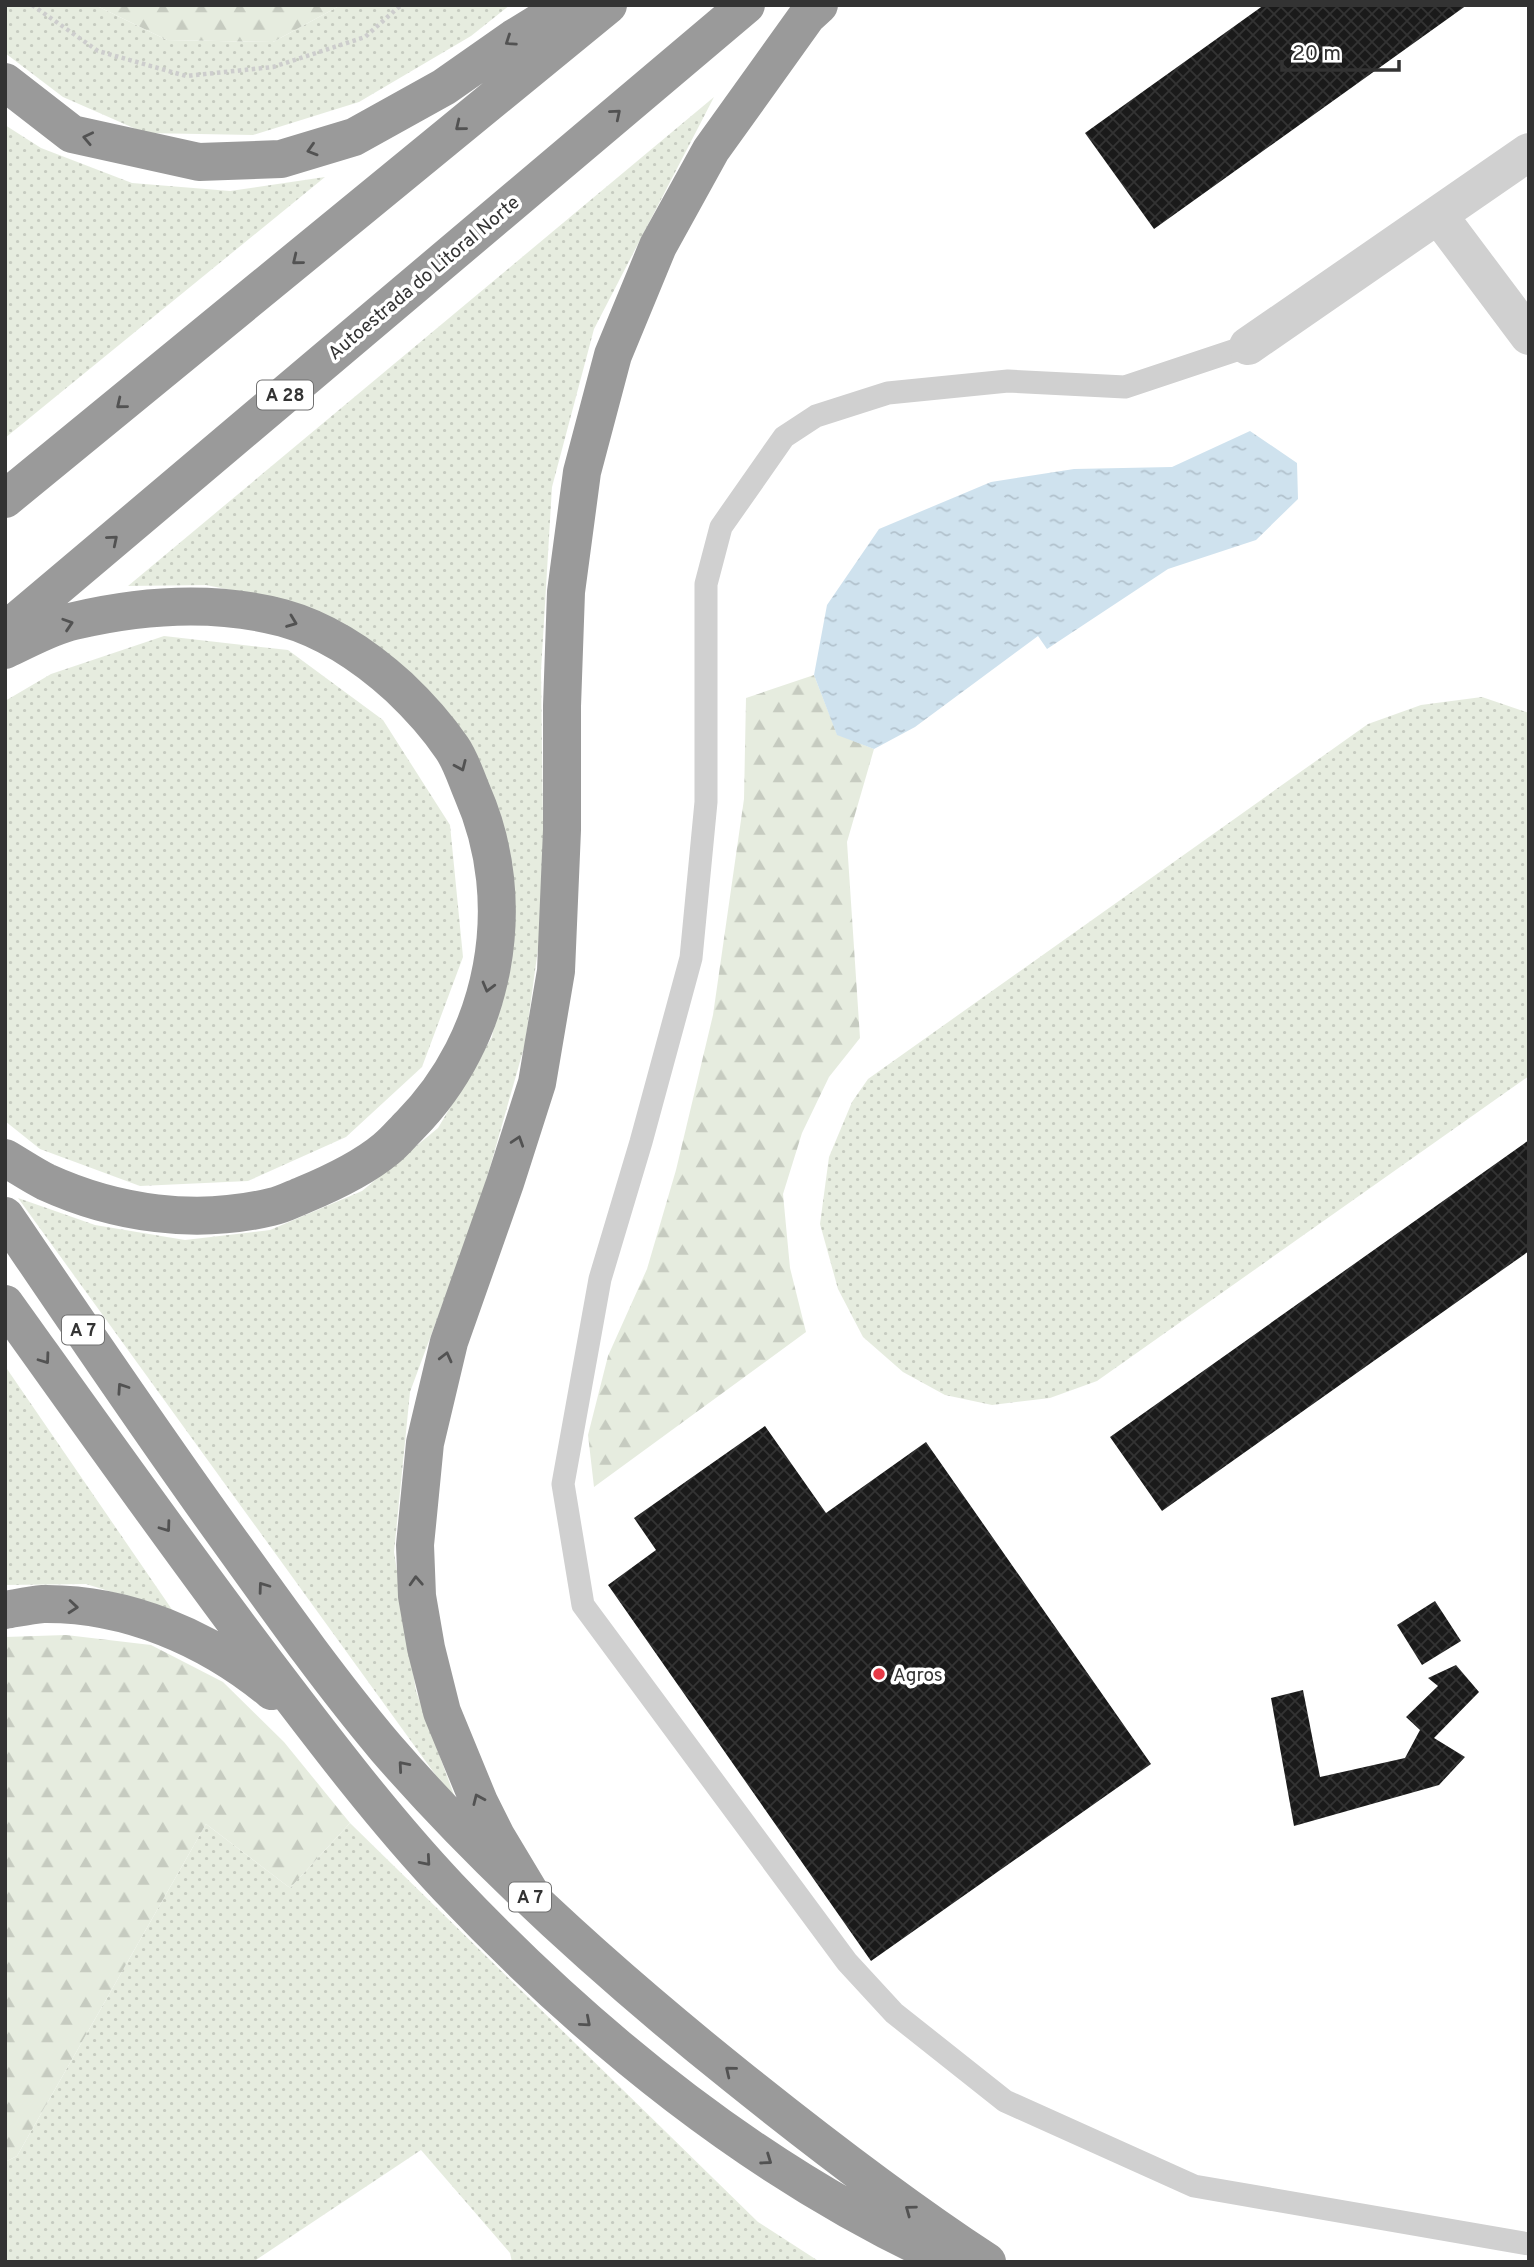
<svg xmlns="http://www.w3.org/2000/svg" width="1534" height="2267" viewBox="0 0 1534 2267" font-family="Overpass,sans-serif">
<defs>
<pattern id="grass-dots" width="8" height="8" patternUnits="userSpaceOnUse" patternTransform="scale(1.75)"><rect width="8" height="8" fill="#e6ecdf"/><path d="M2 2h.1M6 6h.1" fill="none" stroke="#c6cbc0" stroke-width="1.8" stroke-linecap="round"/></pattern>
<pattern id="forest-firs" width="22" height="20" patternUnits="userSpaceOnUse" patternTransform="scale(1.75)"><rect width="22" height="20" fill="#e6ecdf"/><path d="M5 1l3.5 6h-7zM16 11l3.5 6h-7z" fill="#c6cbc0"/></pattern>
<pattern id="water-ripples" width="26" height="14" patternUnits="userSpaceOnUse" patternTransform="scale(1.75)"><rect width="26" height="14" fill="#cfe2ee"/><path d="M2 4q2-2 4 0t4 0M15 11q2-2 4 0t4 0" fill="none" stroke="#b2c2cd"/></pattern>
<pattern id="building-cross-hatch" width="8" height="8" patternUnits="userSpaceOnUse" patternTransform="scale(1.75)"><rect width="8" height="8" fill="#1a1a1a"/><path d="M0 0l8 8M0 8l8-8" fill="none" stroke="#333"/></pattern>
</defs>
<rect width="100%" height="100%" fill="#fff"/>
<path fill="url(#grass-dots)" d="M5,5H95L167,40L273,42L341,5H510L471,36L359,102L253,135L145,133L63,97L5,53Z
M714,97L594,329L552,487L541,671L544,905L525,1044L479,1206L410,1392L394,1552L416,1691L458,1806L18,1198L95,1225L185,1240L270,1230L362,1191L438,1128L492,1037L512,927L496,814L292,602L206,585L128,586Z
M5,125L41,148L132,183L230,191L325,177L5,438Z
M164,636L288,650L383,720L450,825L463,957L422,1067L346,1137L248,1181L140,1186L40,1149L5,1121V701L51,674Z
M1482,697L1529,713V1076L1097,1381L1050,1398L992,1405L945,1395L903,1372L863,1337L838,1289L820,1224L829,1157L852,1102L868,1079L1368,724L1421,705Z
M5,1366L173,1611L86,1584L5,1585Z
M350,1823L758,2222L820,2262H512L510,2253L421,2150L253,2262H5V2162L17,2156L206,1824L290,1888Z"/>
<path fill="url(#forest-firs)" d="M95,5H341L273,42L167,40Z
M814,675L837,734L874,749L847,842L860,1038L829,1077L802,1133L783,1194L790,1268L806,1332L594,1487L588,1435L608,1356L647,1269L676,1170L713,1015L744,799L746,698Z
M66,1635L151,1645L223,1682L284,1742L350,1823L290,1888L206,1824L17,2156L5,2162V1637Z"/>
<path fill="url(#water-ripples)" d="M1250,431L1297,463L1298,499L1256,540L1168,569L1047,649L1038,636L915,727L874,749L837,735L814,675L827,605L879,529L991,482L1074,469L1172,467Z"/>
<path fill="url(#building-cross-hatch)" d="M1264,5H1467L1154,229L1085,133Z
M1529,1140V1251L1162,1511L1110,1437Z
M765,1426L826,1513L926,1442L1151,1764L871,1961L608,1585L656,1550L634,1518Z
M1435,1601L1461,1641L1422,1665L1397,1625Z
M1456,1665L1479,1692L1434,1738L1465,1757L1439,1785L1294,1826L1271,1698L1303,1690L1320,1777L1405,1758L1420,1730L1406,1717L1438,1686L1428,1678Z"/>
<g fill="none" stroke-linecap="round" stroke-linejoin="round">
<path stroke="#cdcdcd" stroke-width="4.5" stroke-dasharray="3.5 3.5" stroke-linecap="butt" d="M32,5L98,51L186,76L273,67L365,37L401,5"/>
<path stroke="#d0d0d0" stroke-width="23" d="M1248,346L1125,387L1008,381L888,393L816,416L784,437L721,527L706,584V802L691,958L641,1142L600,1279L563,1484L583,1605L847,1962L894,2013L1005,2101L1194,2186L1529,2244"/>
<path stroke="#d0d0d0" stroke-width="38" d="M1439,216L1529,336
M1248,346L1529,152"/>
<path stroke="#9a9a9a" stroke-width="38" d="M5,82L72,134L199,162L281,159L354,137L444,87L514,38L568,5
M5,499L608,5
M5,631L746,5
M5,650C27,640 51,626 74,621C142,605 215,600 283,618C326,630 366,657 399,687C418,705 437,726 452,748C461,761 466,778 472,792C521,903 496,1038 410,1125C402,1133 395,1142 386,1149C362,1169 332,1183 303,1195C293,1199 282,1205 271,1207C196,1225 116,1214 46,1182C32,1175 19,1166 5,1158
M5,1216C81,1328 157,1441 237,1551C285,1618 333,1685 386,1748C491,1869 611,1976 736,2076C817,2141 900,2205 987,2262
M5,1304C93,1427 180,1550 271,1670C328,1745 385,1820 449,1888C594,2041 760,2175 952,2262
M5,1610C17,1608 31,1605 43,1604C127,1603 208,1638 272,1691
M535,1901L496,1836L479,1802L442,1712L426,1648L417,1596L415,1545L425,1443L449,1342L505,1183L537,1083L556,971L562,830V706L566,592L582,472L613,355L658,246L711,150L807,16L819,5"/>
</g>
<defs><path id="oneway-chevron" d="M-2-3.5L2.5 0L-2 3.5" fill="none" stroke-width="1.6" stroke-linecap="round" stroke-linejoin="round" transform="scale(1.75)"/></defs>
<g stroke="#525252">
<use href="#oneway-chevron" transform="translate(510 41) rotate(146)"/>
<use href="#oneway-chevron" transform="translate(616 114) rotate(-40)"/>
<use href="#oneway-chevron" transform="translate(460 126) rotate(141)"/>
<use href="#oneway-chevron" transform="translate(88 138) rotate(-168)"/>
<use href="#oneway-chevron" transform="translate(312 150) rotate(163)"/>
<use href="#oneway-chevron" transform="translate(297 260) rotate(141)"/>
<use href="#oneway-chevron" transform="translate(121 404) rotate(141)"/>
<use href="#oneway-chevron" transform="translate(113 540) rotate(-40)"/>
<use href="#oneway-chevron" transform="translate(292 622) rotate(21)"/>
<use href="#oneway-chevron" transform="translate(68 624) rotate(-18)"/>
<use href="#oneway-chevron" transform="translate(461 766) rotate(66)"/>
<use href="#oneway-chevron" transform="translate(488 987) rotate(105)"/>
<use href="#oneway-chevron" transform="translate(518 1141) rotate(-72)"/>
<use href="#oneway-chevron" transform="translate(446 1357) rotate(-76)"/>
<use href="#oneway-chevron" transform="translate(45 1359) rotate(54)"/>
<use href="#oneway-chevron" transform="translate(122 1388) rotate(-124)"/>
<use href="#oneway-chevron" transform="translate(166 1527) rotate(54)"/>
<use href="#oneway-chevron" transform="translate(416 1581) rotate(-93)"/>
<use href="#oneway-chevron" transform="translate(263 1587) rotate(-126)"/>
<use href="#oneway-chevron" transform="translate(73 1607) rotate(5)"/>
<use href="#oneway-chevron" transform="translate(403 1766) rotate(-131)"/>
<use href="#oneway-chevron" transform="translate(478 1799) rotate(-114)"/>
<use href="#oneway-chevron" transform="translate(426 1861) rotate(49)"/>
<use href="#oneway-chevron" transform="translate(586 2022) rotate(41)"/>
<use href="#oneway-chevron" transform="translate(730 2071) rotate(-141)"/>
<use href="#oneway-chevron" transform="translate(767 2160) rotate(35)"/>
<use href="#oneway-chevron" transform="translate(910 2210) rotate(-144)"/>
</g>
<circle fill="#e63946" stroke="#fff" stroke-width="2.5" cx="879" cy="1674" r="7"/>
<g text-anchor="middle" stroke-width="7" stroke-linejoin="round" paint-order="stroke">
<g fill="#fff" stroke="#707070" stroke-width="2">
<rect x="257" y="380.5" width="56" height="29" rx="5"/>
<rect x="62" y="1315.5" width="42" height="29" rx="5"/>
<rect x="509" y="1882.5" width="42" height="29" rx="5"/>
</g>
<g font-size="18" font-weight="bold" fill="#333">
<text x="285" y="401">A 28</text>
<text x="83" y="1336">A 7</text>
<text x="530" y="1903">A 7</text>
</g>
<g font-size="19" fill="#333" stroke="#fff">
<text transform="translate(423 277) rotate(-40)" y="7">Autoestrada do Litoral Norte</text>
</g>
<g font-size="19" fill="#333" stroke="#fff" text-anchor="start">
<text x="893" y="1681">Agros</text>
</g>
</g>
<rect width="1534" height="2267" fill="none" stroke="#333333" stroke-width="14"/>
<path d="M1282 60v10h117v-10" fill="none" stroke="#333333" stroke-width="3.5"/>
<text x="1292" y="60" font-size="21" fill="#333333" stroke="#ffffff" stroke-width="5" paint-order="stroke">20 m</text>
</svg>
